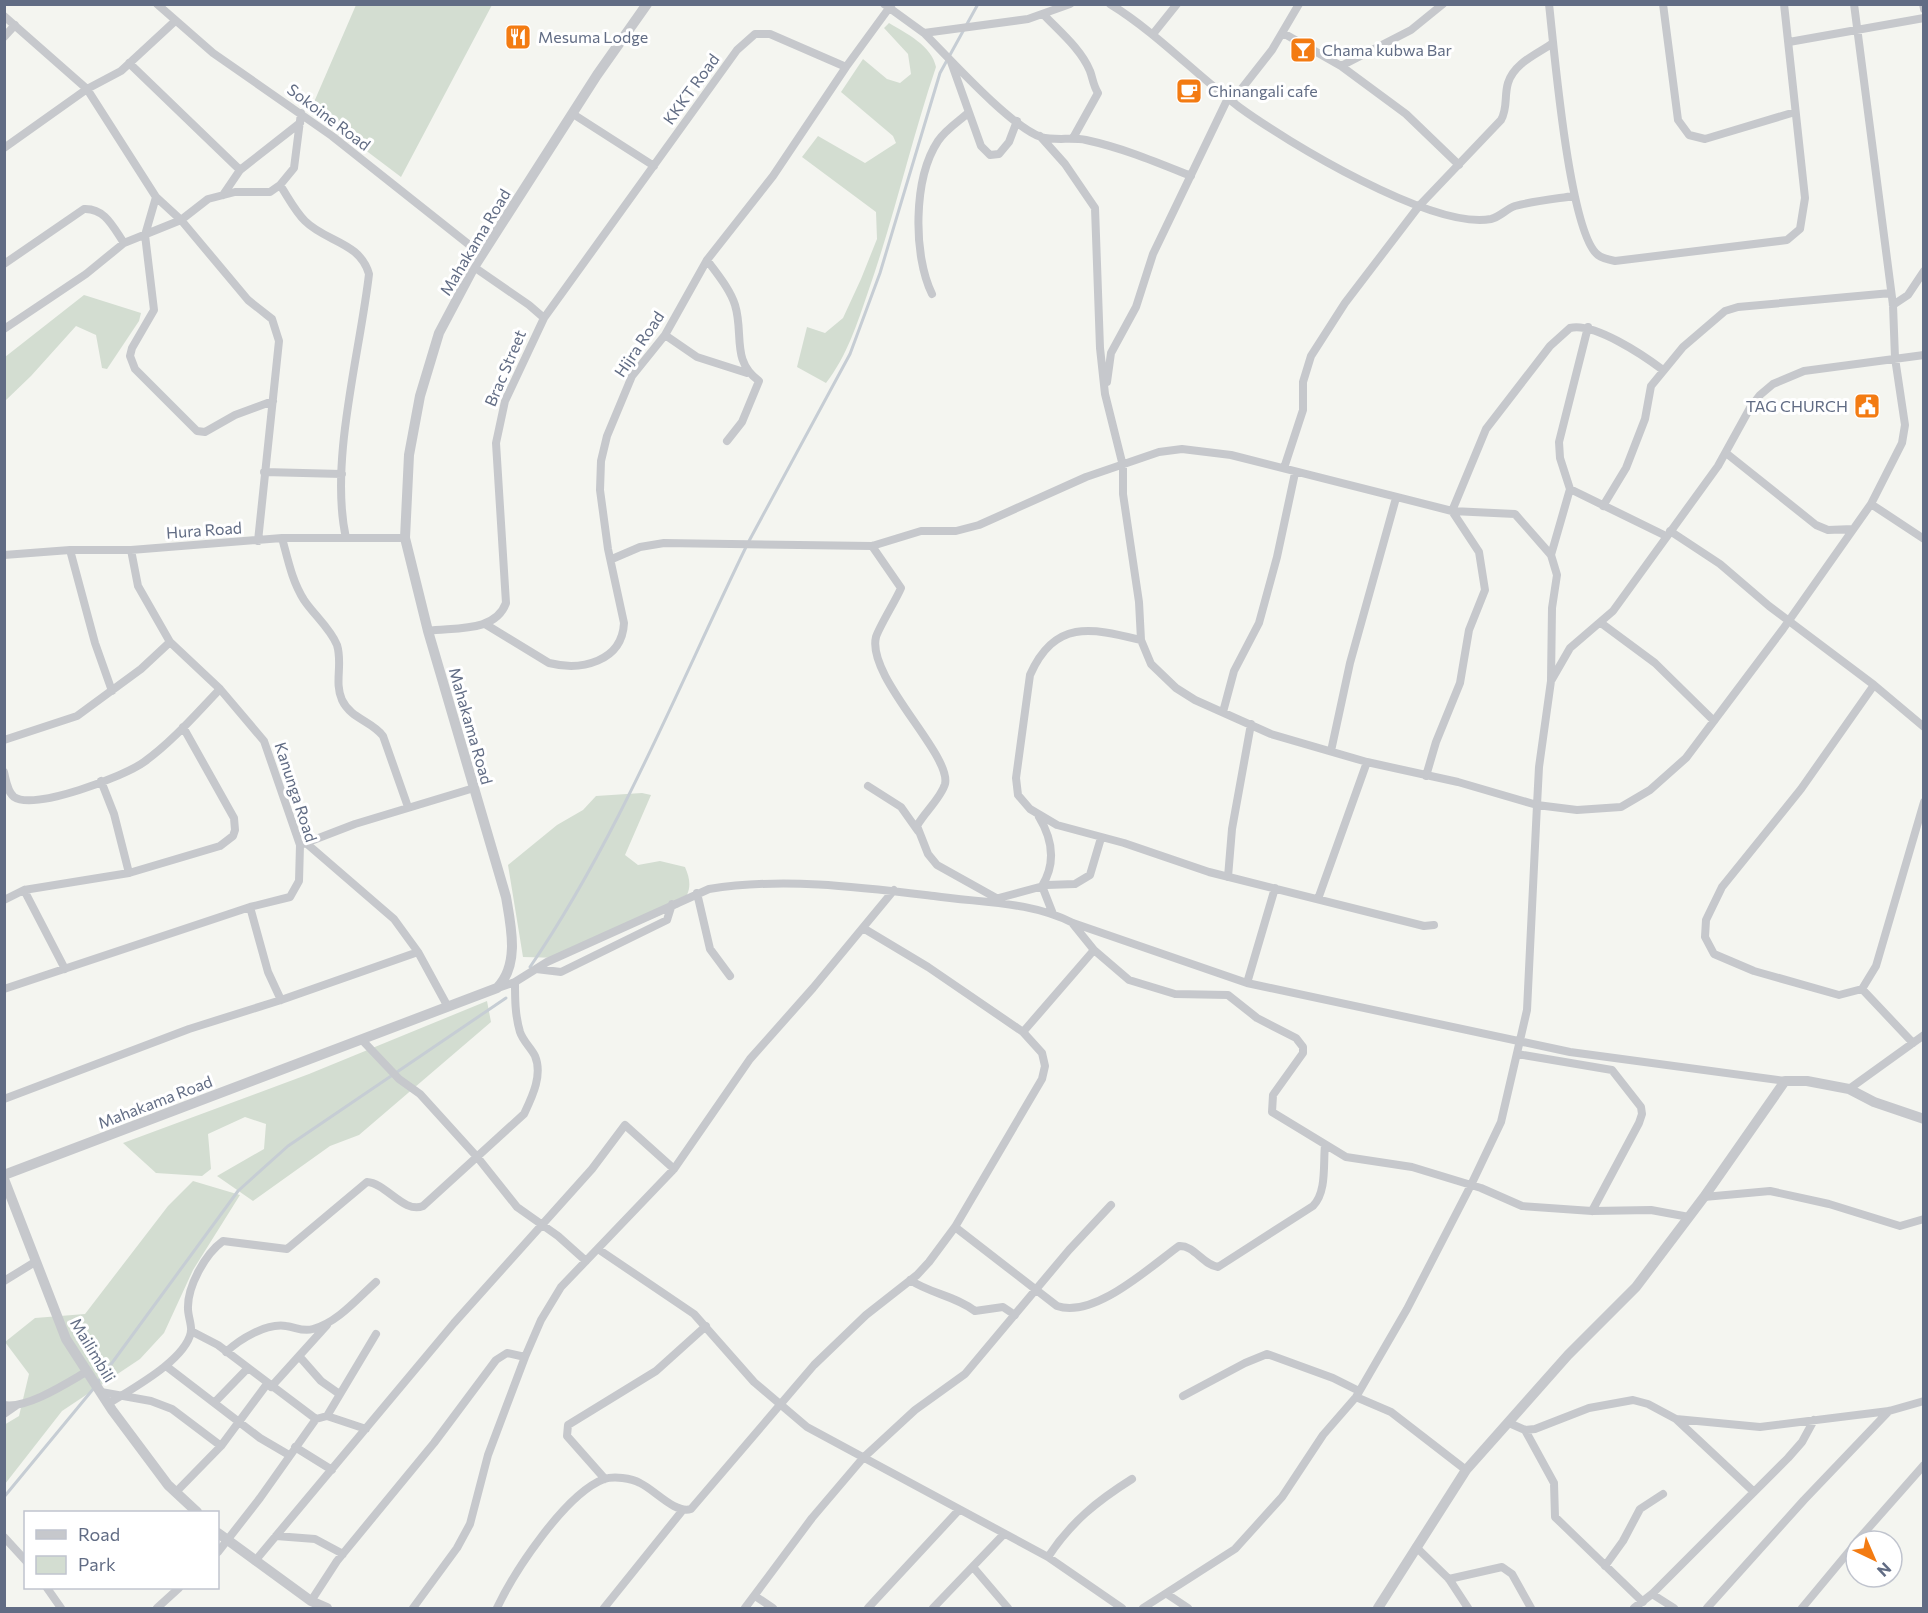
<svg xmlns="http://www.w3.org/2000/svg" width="1928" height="1613" viewBox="0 0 1928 1613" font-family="Commissioner,sans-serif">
<rect width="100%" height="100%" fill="#f4f5f0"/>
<path fill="#d3ddd1" d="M356,5H492L401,177L311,109Z
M889,23C906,33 932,46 936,67C911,141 894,218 868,292C857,324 847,356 826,383L797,367L807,327L825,333L843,318L861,279L877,239L876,212L802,157L818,136L865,163L896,143L893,136L841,92L863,59L887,79L900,83L911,74L908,54L884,28Z
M84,295L141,313L139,321L107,369L102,368L96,335L76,326L31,376L5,401V357Z
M642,793L651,795L625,855L638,865L660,861L685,867C692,883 691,893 679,907L561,958L523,957L508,865L557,825L583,810L596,796Z
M487,1001L491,1022L359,1135L330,1146L253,1201L217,1176L264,1149L266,1124L245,1117L208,1134L211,1169L202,1176L156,1173L123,1143L309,1074Z
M193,1181L240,1195L193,1270L164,1333L140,1359L62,1411L5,1484L4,1425L19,1416L29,1374L5,1342L35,1318L85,1314L168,1206Z"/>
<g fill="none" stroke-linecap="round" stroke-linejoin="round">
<path stroke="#c6cdd4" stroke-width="3" d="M749,541L850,354L880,273L940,73L978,4
M530,967C618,838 678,687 746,547
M98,1382L238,1191L288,1146L506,998
M4,1497L94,1388"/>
<path stroke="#c6c8cc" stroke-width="8" d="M157,4L213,53L332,136L482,255
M884,4L924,33L1028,19L1070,4
M1110,4C1157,33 1195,74 1239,107C1287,142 1432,230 1491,219C1500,217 1506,209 1515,206C1534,201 1554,199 1574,196
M1549,4C1554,47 1569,233 1598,255C1602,258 1610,260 1615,261L1787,240L1800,229L1805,198L1784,4
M1663,4L1678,120L1689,135L1705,139L1795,112
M1923,4L1924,9
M1044,15C1059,31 1081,49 1090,71C1093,79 1093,85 1098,93L1073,138
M4,16L87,89L156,197L181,220L248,300L272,319L279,341L258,541
M924,33C948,57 1011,127 1041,137C1055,141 1072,137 1086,140C1123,148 1156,162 1191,176
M1283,33L1341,66L1406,114L1459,165
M1153,34L1177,4
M4,37L15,25
M1789,42L1924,18
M951,62L981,146L990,155L999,154L1009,142L1017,121
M129,63L240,170
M1341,66L1411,30L1443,4
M1232,101L1272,50L1299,4
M573,114L654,166
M1040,136L1065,164L1095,208L1100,348L1105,394L1123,466V494L1139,602L1141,640L1151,664L1176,688L1195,700L1271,734L1367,762L1458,782L1537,805L1539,767L1551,681L1570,648L1613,611L1718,466L1750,408L1760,395L1773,384L1804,371L1924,355
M4,148L87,89L121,71L174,22
M280,185C288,197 295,211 305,221C326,242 360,242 369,274C360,353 329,462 346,538
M223,195L240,170L300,123
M156,197L145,235L154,310L132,348L130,356L135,369L197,431L205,432L235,415L273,401
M707,260C717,274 730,289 735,305C744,334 731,361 759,381L742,422L727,441
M4,264L84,209C105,208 113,227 124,243
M474,267L529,305L544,318
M932,294C913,255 913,179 938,141C945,130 959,121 968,113
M1893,305L1908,295L1924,271
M4,329L86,274L124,243L181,220L208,199L235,192H270L280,185L294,168L301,113
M665,335L697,357L747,373
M1107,382L1111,353L1136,307L1153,254L1228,98
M1726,453L1816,525L1828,530L1853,529
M1284,468L1303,410V382L1311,356L1345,303L1419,206L1501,120C1508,108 1504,96 1508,83C1514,63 1537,54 1553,43
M264,472L342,474
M1570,489L1666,536
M1871,504L1924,539
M1603,506L1626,468L1645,419L1651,386L1683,347L1725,311L1738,307L1891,293
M1670,531L1720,564L1769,606L1874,685L1924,727
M282,538C288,560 292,581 304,600C314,615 330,628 337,645C343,664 334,682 342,700C351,719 372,721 383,736L408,807
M872,546L901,588C896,600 879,627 876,637C866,677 952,755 945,784C941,798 924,813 917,826L928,854L937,865L998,899
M70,550L95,643L112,691
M4,555L70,550H131L282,538H405
M1551,555L1570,489L1560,458L1559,442L1588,327
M612,559L640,547L664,543L872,546L921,531H956L979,525L1086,477L1159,452L1182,449L1231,455L1452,511L1515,514L1551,555L1557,575L1552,608L1551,680
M1601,623L1655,663L1714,721
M485,624L549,663C581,671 622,662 624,623L608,549L600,490L601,461L607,436L632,376L665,335L707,260L773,176L846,67L892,4
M428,631C454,627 495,633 506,603L496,443L505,401L544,318L737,50L755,34H770L846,67
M1141,640C1091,628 1055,619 1030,675L1016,778L1018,795L1030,809L1057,825L1124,843L1209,872L1424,926L1434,925
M1874,685L1801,789L1722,887L1706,920L1705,937L1714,954L1754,971L1839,995L1862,989L1876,966L1924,802
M1223,712L1234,671L1259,623L1277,557L1295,473
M4,740L77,716L141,669L170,642
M1331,751L1350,663L1396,498
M4,772C6,780 7,791 14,797C34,811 125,776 144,762C172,742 196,714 220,689
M1426,776L1436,742L1460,683L1469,630L1485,590L1479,552L1452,511L1486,429L1550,346L1570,328C1594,322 1643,355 1663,370
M101,781L114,814L129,873
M868,786L901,807L918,831
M1039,817C1053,840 1056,863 1042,886L1053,914
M306,843L394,919L418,952L448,1007
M303,844L355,824L474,788
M1228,877L1232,829L1251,724
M24,890L65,969
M697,893L710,949L730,976
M995,899L1047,885L1075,884L1090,875L1101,838
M1318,899L1367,762
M4,900L24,890L129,873L220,846L233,836L235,830L234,818L183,727
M250,907L268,972L281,1000
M1073,924L1094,950L1129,980L1175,994L1228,995L1257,1018L1296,1038L1303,1047V1053L1273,1095L1272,1112L1346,1157L1412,1167L1481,1188L1522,1206L1592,1211L1651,1210L1689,1217
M536,969L561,972L667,920L672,904
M1247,983L1275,888
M498,988L515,982L547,962L709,889C783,877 860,887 934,896C981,903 1030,901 1073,923L1247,983L1570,1052L1785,1081
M4,989L250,907L290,897L299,881L300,845L264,741L220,689L170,642L138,586L131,550
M1862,989L1913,1043
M1023,1032L1094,950
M362,1040L399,1079L420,1094L478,1158L517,1207L558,1236L586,1261
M1517,1054L1612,1070L1641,1107L1642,1114L1639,1123L1592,1211
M1849,1089L1924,1035
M4,1099L189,1029L281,1000L418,952
M1704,1197L1770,1191L1829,1204L1900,1226L1924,1219
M955,1227L1057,1306C1094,1319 1150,1267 1179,1246C1194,1245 1203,1265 1218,1267L1313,1206C1327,1192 1323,1164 1325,1145
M598,1249L694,1314L754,1382L807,1427L1048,1557L1122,1608
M910,1280C931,1294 956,1296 975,1311L1003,1307L1015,1315
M4,1281L35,1262
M191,1331L218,1345L316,1419
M226,1352C240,1339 266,1323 286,1326C296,1327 302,1332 313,1329C337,1323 358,1298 376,1282
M299,1356L321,1381L338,1393
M166,1366L260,1438L289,1455
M271,1387L327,1325
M101,1392L151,1401L172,1409L221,1446
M1183,1396L1245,1363L1267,1354L1333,1378L1359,1391
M1356,1397L1391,1412L1466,1470
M214,1403L248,1368
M108,1404C131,1389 185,1361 191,1332C192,1325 188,1316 188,1309C187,1287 205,1254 223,1241L287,1249L367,1182C386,1183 404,1214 423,1206L524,1114C532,1097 543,1075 535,1056C531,1048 523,1041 520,1032C515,1015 515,999 515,982
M4,1405C27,1409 67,1383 86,1372
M4,1414L17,1405
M327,1416L376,1334
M1676,1419L1753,1491
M1509,1423L1525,1430L1535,1429L1589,1408L1633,1400L1648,1404L1676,1419L1760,1427L1889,1411L1924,1401
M1525,1430L1554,1483L1555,1517L1643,1602
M295,1447L332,1470
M605,1479L567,1436L568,1425L656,1371L706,1326
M176,1492L221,1446L267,1384
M276,1536L315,1539L343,1554
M4,1537L26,1561
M1857,1541L1924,1465
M1416,1547L1449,1579L1468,1608
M218,1552L260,1498L316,1419L327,1416L366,1429
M1048,1557C1071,1522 1097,1501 1132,1479
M255,1561L454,1323L592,1169L625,1125L674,1169
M1605,1566L1623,1541L1640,1509L1663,1494
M973,1567L1008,1608
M1449,1579L1502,1567L1512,1574L1531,1608
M47,1588L61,1608
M1167,1594L1188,1608
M1652,1594L1674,1608
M755,1596L773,1608
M311,1601L337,1561L434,1443L496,1360L507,1353L525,1357
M157,1608L179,1588
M413,1608L457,1548L470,1524L488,1455L525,1357L541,1320L561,1287L674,1169L750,1059L813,988L894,890
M497,1608C514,1572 565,1494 604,1479C614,1476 631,1478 640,1483C655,1490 675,1514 691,1509L814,1365L866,1315L917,1275L929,1262L955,1227L1042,1079L1045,1066L1042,1053L1023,1032L928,967L863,928
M604,1608L682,1511
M745,1608L812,1518L863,1458L915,1410L965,1374L1069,1250L1111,1205
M868,1608L958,1511
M933,1608L1003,1535
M1143,1608L1235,1549L1282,1497L1323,1435L1356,1397L1407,1309L1471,1185L1501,1122L1527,1010L1537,805L1577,810L1621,807L1650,790L1686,758L1783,629L1871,504L1902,443L1905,425L1895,358L1893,305L1854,4
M1634,1608L1652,1594L1788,1458L1802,1442L1814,1420
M1707,1608L1804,1500L1889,1411
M1802,1608L1856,1543"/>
<path stroke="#c6c8cc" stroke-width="10" d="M4,1175L497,988C520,965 511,926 506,897L428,631L405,538L409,455L420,396L439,333L474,267L597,75L647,4
M4,1179L66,1339L112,1410L168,1485L197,1512
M218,1533L311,1601L327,1608
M1378,1608L1466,1470L1568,1355L1636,1287L1704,1197L1785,1081H1807L1849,1089L1874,1102L1924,1119"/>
</g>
<defs>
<symbol id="restaurant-square" viewBox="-11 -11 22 22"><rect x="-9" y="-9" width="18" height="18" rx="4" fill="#f37b12" stroke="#fff"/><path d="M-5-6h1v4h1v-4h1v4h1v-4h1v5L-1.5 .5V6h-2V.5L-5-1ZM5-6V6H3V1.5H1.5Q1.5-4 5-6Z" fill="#fff"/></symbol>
<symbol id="bar-square" viewBox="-11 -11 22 22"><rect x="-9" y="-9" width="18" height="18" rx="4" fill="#f37b12" stroke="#fff"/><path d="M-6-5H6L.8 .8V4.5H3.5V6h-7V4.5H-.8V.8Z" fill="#fff"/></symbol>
<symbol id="cafe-square" viewBox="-11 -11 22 22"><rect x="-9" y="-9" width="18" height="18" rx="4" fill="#f37b12" stroke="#fff"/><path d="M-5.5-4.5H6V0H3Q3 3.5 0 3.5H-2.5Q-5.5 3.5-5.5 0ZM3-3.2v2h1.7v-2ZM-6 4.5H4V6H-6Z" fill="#fff"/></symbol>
<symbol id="civic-square" viewBox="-11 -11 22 22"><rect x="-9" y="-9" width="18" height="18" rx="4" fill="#f37b12" stroke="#fff"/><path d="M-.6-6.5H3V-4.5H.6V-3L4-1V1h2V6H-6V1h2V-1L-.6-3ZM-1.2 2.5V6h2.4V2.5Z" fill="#fff"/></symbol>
</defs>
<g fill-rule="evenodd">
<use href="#restaurant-square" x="503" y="22" width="30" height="30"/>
<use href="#bar-square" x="1288" y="35" width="30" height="30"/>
<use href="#cafe-square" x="1174" y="76" width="30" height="30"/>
<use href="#civic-square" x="1852" y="391" width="30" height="30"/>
</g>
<g text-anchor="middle" stroke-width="6" stroke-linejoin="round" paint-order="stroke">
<g font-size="16" fill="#616c84" stroke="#fff" text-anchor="start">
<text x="538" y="43">Mesuma Lodge</text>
<text x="1322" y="56">Chama kubwa Bar</text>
<text x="1208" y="97">Chinangali cafe</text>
<text x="1848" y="412" text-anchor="end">TAG CHURCH</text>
</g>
<g font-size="16" fill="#616c84" stroke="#fff">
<text transform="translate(691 89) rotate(-54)" y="6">KKKT Road</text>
<text transform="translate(329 117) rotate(37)" y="6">Sokoine Road</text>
<text transform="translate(475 242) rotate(-59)" y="6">Mahakama Road</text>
<text transform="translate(639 344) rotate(-56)" y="6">Hijra Road</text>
<text transform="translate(505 368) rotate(-67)" y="6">Brac Street</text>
<text transform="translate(204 530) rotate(-4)" y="6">Hura Road</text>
<text transform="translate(471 726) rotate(74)" y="6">Mahakama Road</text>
<text transform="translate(296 792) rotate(72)" y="6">Kanunga Road</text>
<text transform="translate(155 1102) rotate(-21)" y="6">Mahakama Road</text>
<text transform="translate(93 1350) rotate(59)" y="6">Mailimbili</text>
</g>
</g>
<rect width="1928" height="1613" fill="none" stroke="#616c84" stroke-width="12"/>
<rect x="24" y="1511" width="195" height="78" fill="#ffffff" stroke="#c0c4ce" stroke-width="1.5"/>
<rect x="36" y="1530" width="30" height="9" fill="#c6c8cc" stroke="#c0c4ce" stroke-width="1.5"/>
<text x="78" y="1541" font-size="18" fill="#616c84">Road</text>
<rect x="36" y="1556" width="30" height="18" fill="#d3ddd1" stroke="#c0c4ce" stroke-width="1.5"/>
<text x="78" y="1571" font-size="18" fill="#616c84">Park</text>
<g transform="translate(1874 1559) rotate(136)"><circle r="28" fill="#ffffff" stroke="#c0c4ce" stroke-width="1.5"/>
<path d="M0-4.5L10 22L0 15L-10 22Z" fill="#f37b12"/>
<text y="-9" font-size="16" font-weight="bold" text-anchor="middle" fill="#616c84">N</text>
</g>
</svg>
